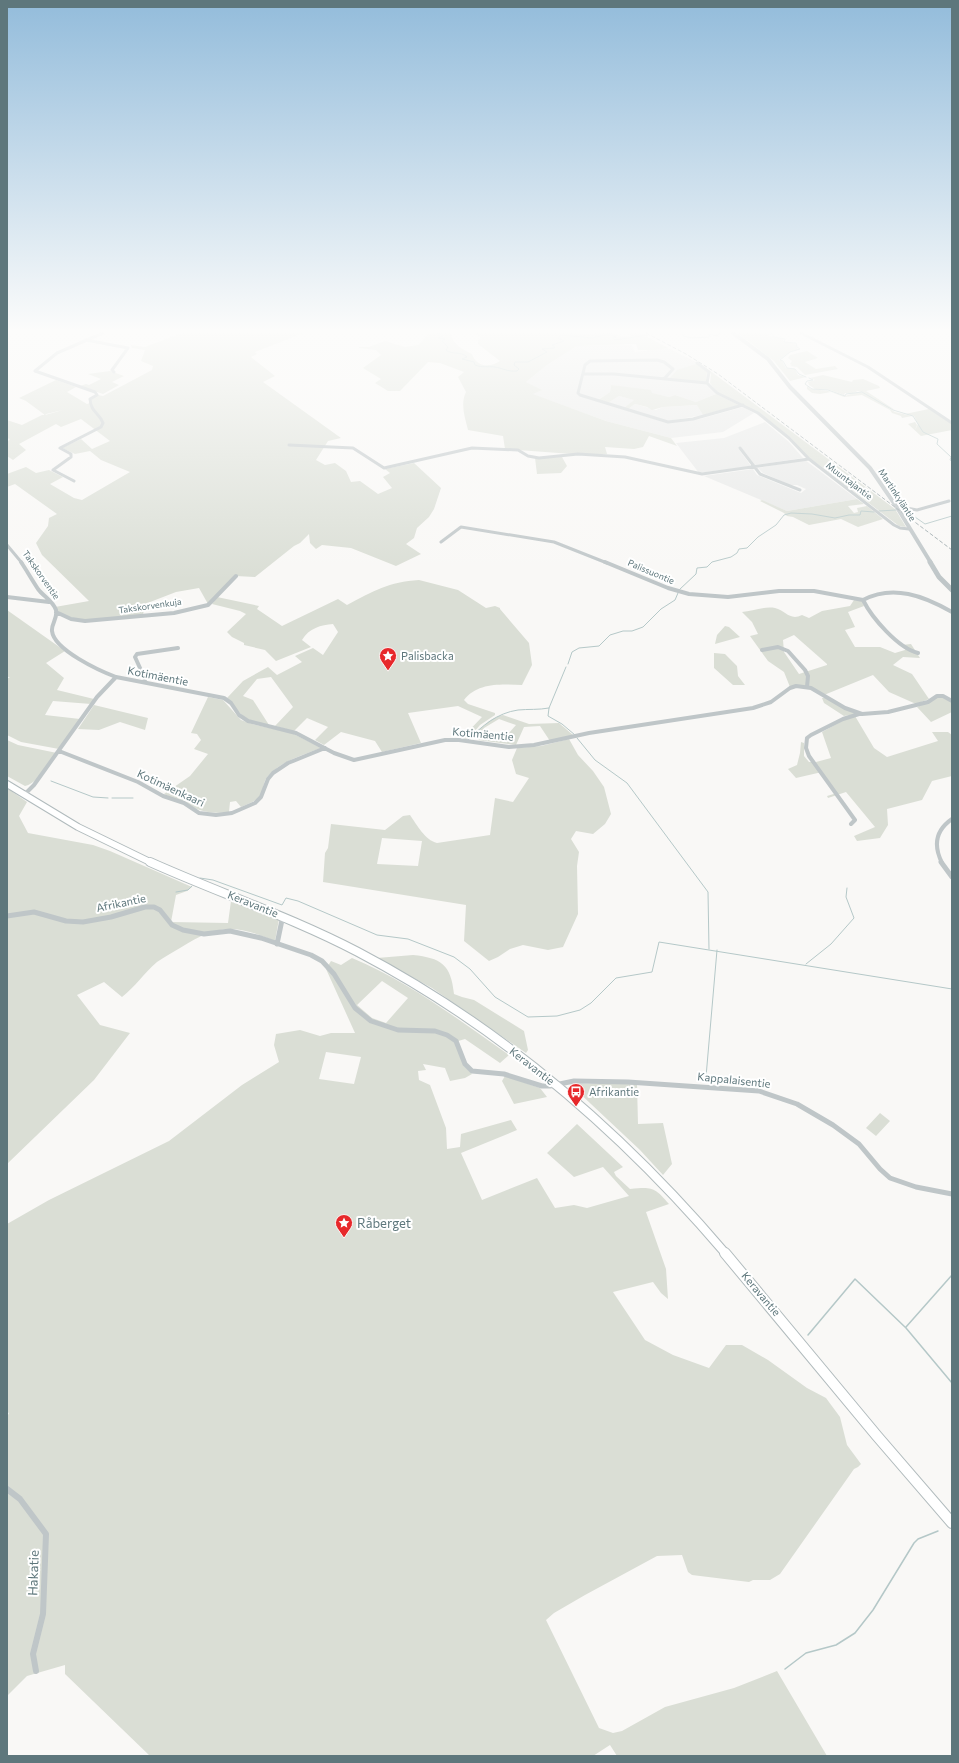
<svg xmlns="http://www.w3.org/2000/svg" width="959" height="1763" viewBox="0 0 959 1763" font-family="Commissioner,sans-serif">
<rect width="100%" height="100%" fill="#f9f8f6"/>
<path fill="#e7e8e7" d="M632,345L635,352L668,348L698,363L706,382L716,394L696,402L675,395L669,397L611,385L610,392L596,401L667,423L700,419L743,407L754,413L723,432L671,438L606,421L532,394L541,390L526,382L547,365L577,346Z
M619,396L635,400L624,408L608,403Z
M635,404L656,410L663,407L698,405L703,415L668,421L628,409Z
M765,422L789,442L803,458L755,465L741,447L738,448L751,466L699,473L676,443L724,438Z
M805,460L857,499L787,511L704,476L753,469L757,475L801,493L806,489L797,485H790L763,473L758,468Z"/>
<path fill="#daded5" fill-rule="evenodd" d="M182,333H304L255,352L257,354L251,357L275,376L263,382L341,438L328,441L316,460L325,465L335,463L346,471L351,482L360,481L378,494L392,488L383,477L390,473L385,469L414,463L441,488L434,509L429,517L417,528L414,538L406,544L421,554L396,566L351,548L322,545L316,549L310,543L309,534L300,543L294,546L255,577L236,576L208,604L199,588L176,592L145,604L143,615C121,617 69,629 55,607L89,601L42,555L36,543L48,526L49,518L57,514L15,484L7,487V474L26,467L36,473L49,470L63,477L50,484L74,498L82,500L130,472L101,460L90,451L75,454L62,448L81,439L92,449L110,441L81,419L61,427L56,424L19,444L26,450L13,460L7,456V442L10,439L7,438V420L22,425L42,415L63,410L45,415L26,401L19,398L56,380L76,387L67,392L87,404L90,403L91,399L98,395L103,396L152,370L153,366L141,361L145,350L132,348L131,345L145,347Z
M430,333H451C453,345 462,349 472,354C476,367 490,368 500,361L478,344V340L481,338L474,333H578L593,335L594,333H615L623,337L630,336V333H640L668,348L655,350H638L636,344L577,346L547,365L526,382L542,390L533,394L606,421L671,438L677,446L649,436L643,447L634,449L605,447L607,454H572L505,449L503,436L468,430C465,418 460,404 466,392L458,377L464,372L440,363L428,362L400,391H388L375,383L381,379L363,368L381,355L376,350L359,348V347H369L385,341L405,347L418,345Z
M738,333H767L771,337L783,339L784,342L795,343L798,350L790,352L779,360L782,361L786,368L795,369L798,375L806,377L790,381L774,361Z
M807,351L818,358L805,362L816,369L835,366L838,369L805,375L797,367L790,366L792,365L790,364L792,361L788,358L790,355Z
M696,364L707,372L706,382L669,379L677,370Z
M709,370L895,509L906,527L899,526L807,456L790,437L761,414L718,393L710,383L711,374Z
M110,371L124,376L112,382L119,385L103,394L80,386L86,384L89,385L101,379L88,374Z
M823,375L852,382L853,380L863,379L879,386L880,388L866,391L895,410L887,407L864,393L858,391L851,394L845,393L844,395L830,390L815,389L809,385L808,382L815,380L810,378Z
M611,385L651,390L652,393L669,397L675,395L696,402L716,394L739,405L703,415L697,405L663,407L652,410L647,407L635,404L628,409L624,408L634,400L619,396L608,403L598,400L610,392Z
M807,386L811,389L828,391L845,396L857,392L864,393L895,412L912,416L902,418L901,416L892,413L890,410L862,395L844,397L831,392L820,394L812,393L807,389Z
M929,409L952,424V430L921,436L908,424L915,422L917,425L915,430L918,424L914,416L899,412L905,414Z
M562,457L567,466L561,473L537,474L535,458Z
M857,499L864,504L848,506L854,513L858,512L857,508L867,506L883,519L858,527L841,519L809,525L793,517L787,516L784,513L760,501L762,500L787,511Z
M419,580L458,590L486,608L495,606L500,608V609L529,643L532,665L522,685C503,684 477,682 464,700L468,704L495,713V715L480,725L468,739L462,738L482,717L458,706L408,713L421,743L382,752L375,741L341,732L324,745L315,740L328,727L307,718L294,731L275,726L293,707L271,677L257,679L243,696L253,700L269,725C260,722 249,722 242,715C236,710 233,703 227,698L243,681L268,667L277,675L302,662L295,656L313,648L323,655L338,632L333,624C321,625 309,628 302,640L311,647L276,661L265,650L244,645V643L232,637L227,632L246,614L240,611L212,604L217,597L259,606L257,609L282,626L338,599L347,605C373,591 389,582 419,580Z
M854,600L862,601L864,606L848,612L855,627L845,630L855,647H880L895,653L905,650L906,648L902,645L911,644L920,658L903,657L893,665L912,674L929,699L916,704L889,692L873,675L824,695C812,689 803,682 790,687L784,672L768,661L750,636L758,634L752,622L742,612C752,611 765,606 775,608C786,611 790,621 802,615L809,618L822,611L850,606ZM794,635L827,664V665L799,674L784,652L783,640Z
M7,610L65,651L46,663L64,678L57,690L94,699L91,704L53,701L45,715L80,719L59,749L21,742L7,735V678H10L7,676Z
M725,626L729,627L740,637L715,644L717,635Z
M714,653L725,654L737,666L738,676L745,685H733L714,668Z
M940,696L952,701V712L931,722L917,707Z
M208,697L223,700L241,720L252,724L292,733L321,748C303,755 282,761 269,775C265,779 264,783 263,789C262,800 249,803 241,807L236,801L230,802L229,812C202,816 188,805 164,794L190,776L208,754L194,749L201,740L197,734L191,733Z
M822,698H825L856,714L844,716L824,703Z
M94,705L148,718L145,730L120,722L99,730L78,729Z
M503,715L529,724L559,723L573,735L550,741L540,726L524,727L516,745L478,740L491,732L507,735L516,725L499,719L484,728L485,731L474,739H471C479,730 490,717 503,715Z
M855,716L874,748L887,757L938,741L932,732H948L952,735V776L932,781L922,800L887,809L888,825L880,838L857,841L854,836L875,827L846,792L828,798L827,796L837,793L822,772L796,778L788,769L797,765L800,753L801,742L804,743V756L809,762H816L831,758L822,732L844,720Z
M569,739L578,755L593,771L604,787L611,814L605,824L593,834L576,831L571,839L579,852L577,866L578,914L563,947L548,950L523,945L510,949L498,957L489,961L464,941L466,905L323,882L325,853L328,848L331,824L385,830L403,816L410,815C417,825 425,840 437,843L490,835L495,798L513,802L529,778L516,774L512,760L517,748L541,746ZM382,838L422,841L418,866L377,864Z
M7,740L18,745L57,753C50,762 37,784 25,786L7,776Z
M7,788L27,802L19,816L28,833L93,845L110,851L192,887L187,891L176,895L171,922L228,923L231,901L279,919L275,941C234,924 218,924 180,948C172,953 164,957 157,962C144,973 135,987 122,997L104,982L77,995L100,1025L130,1033L94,1080L7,1164Z
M413,955C441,958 451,964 454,994L462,997L474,1000L524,1031L528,1050L526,1053L432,988L377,958Z
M352,958C408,981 459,1020 509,1055L500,1063L465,1039L455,1042L464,1066L472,1074L465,1078L450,1081L445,1068L423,1064L426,1070L418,1071L419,1080L430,1085L446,1128L447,1149L460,1147L461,1134L511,1120L517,1130L461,1153L482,1200L537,1178L555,1208L574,1205L587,1208L629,1196L603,1167L574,1177L547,1153L577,1124L623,1167L614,1172L616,1176L630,1189C653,1187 654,1187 669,1204L646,1212L666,1269L668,1299L661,1293L653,1282L613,1292L645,1340L673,1355L709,1368L726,1345H742L768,1360L807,1388L826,1398L840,1417L847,1445L861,1464L858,1467L854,1469L780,1574L770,1580H753L749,1582L692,1575L688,1572L682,1555L657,1556L585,1595L554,1613L546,1620L599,1728L613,1733L622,1731L665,1707L734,1688L777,1671L827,1756H617L610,1745L593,1756H150L65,1674V1665L27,1676L7,1696V1417L9,1413L7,1412V1224L49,1200L169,1141L242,1085L279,1062L274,1045L276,1034L300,1030L320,1036L331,1033H355L326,969L331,961L341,965ZM382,981L408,998L386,1023L372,1018L357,1005ZM326,1052L361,1057L354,1084L319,1079Z
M505,1076L540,1088L547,1097L514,1104L502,1081Z
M580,1084H637L638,1124L663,1123L672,1164L663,1175L640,1150L575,1089V1086Z
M880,1113L890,1121L876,1136L866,1128Z"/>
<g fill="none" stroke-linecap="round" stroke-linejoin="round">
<path stroke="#b5c8c8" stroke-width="1" d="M438,333L443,336L438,338L445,339L442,341L448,347L446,350C452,355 461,351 467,357L462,359L474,362L475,365C483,368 487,366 495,367C502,368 508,372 517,371L519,369L514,365L515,362H528L547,352L542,349L554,348L555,347L552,345L564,341L558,338L561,335L592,338L609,334L616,337L613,338L615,340L648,335
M682,333L683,336L692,338L709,337L710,334L717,336L720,333
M771,333L774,337L785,339L784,342L796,343L797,347L800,349L790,352L780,360L783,361L787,368L795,369L799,374L806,377
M809,378L813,380L807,381L805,384L812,389L828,390L845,396L846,394L862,392L893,410L913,416L923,432L938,439L937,444L951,457L950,460L952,461
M905,510L925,524L952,516
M879,511L896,510
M679,590L696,574L697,568L707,567L712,562L731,557L737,553L739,549L747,548L758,537L776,525L784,515L791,513L812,514L835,518L849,515H860L861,511L874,512
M568,664L572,652L579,648L599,646L610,635L623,631H632L643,627L661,609L675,600L678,593
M566,667L549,708L548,716L562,724L575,735
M577,738L595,760L627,783L708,892L709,949
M468,740C482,726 497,713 518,710C528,709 539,710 549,708
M51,781L93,797L108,798
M112,798H133
M200,878L213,880L282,905L286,898L298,901L377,935L408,939L454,957L470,969L495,997L528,1017L557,1016L580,1010L591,1003L616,978L652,972L659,942L952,989
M176,892L188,890L192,886
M806,964L831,944L854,918L846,897L847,888
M706,1077L717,950"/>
<path stroke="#b5c8c8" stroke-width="1.5" d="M906,1327L952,1275
M808,1335L855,1279L906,1328L952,1383
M785,1669L806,1653L836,1645L855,1633L873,1610L914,1543L918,1539L938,1531"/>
<defs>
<path id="secondary-far2" d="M7,784L78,827L152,863"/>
<path id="secondary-far1" d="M150,862C219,893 291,917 358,952C499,1026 623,1133 726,1254"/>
<path id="secondary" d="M725,1253L877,1436L952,1523"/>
</defs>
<use href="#secondary-far2" stroke="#b1bbbd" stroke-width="8"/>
<use href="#secondary-far1" stroke="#b1bbbd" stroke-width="10"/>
<use href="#secondary" stroke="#b1bbbd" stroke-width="12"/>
<path stroke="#bfc6c8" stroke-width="3" d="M801,333L868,367L952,423
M86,340L128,348L112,370L114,372
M697,363L709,372L707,383L717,393L758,413L789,438L809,459L894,525L900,528L909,529
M583,374H614L707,383
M664,379L673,369L664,362L657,360L590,361L585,365L578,393L580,395L668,422L693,419L743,405
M289,445L353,448L384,468L472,448L518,450L528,456L539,458L578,454L625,457L702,474L809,459
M740,448L760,474L800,490
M74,481L53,470L71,457V454L60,448L101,427L103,423C99,412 91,413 90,399L97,395L95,392L35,371L57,353L103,333
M896,506L917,510L949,501
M441,542L461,527L554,542L607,563
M7,545L22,563"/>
<path stroke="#bfc6c8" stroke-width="4" d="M21,562C27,571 32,580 38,589C43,596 53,601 56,610C58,618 51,624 52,631C54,650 100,671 116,677
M605,562L668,588L689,594L728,597L779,591H814L863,600
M7,597L49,602
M56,612L71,619L85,621L174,613L208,605L236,576
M762,650L778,647L788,651L805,670L808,676L807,687
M918,653C898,648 872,618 863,600C893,584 924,596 952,612
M144,682L145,679L135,657L137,654L178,648
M59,751L138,782L163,796L184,803L199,813L216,815L232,813L255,803L261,797L268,779L273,773L288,763L325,748
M24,795L34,785L97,697L116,677L224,698L231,703L239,715L248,721L296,733L334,753L354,760L445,740H459L509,747L534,745L589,733L753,708L771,702L790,688L796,686L811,688L845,708L862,714L888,712L928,702L937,696H943L952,701
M851,824L855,820L809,756L806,748L807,738L811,735L843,719L859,714
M942,863C933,845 936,830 952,819"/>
<path stroke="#bfc6c8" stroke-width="5" d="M941,862L952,877
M7,916L34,912L66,921L83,922L111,917L145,907H154L160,910L172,925L183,930L204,934L230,931L261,938L311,955L322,961L334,974L355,1008L371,1021L398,1030L435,1031L447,1035L456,1041L465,1064L472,1071L504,1074L542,1086H550L574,1081L628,1082L759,1091L797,1104L833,1125L859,1144L880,1169L890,1178L916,1187L952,1194
M277,944L282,920L285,917"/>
<path stroke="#bfc6c8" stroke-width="6" d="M7,1489L20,1499L46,1534L43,1614L33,1654L36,1671"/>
<path stroke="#bfc6c8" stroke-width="4" d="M733,333L768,359L790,387L870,468L898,509L931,563"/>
<path stroke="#bfc6c8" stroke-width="5" d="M930,562L939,577L952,590"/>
<use href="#secondary-far2" stroke="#fff" stroke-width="6"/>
<use href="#secondary-far1" stroke="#fff" stroke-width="8"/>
<use href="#secondary" stroke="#fff" stroke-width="10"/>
<path stroke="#9eaaad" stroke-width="1" stroke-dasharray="4 2" stroke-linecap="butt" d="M646,333L686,354L718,374L952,550"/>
</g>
<linearGradient id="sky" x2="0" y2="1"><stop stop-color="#93bcdb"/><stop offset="0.57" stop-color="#fcfcfb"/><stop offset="1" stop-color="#fcfcfb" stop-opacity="0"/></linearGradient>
<rect width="959" height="580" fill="url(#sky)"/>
<defs>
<symbol id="sight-pin" viewBox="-11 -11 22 30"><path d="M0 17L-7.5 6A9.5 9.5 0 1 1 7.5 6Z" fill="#e7282b" stroke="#fff"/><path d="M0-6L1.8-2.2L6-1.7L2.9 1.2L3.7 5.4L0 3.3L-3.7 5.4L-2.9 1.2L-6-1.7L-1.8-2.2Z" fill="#fff"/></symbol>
<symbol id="bus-pin" viewBox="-11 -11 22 30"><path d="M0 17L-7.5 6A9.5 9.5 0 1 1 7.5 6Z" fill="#e7282b" stroke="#fff"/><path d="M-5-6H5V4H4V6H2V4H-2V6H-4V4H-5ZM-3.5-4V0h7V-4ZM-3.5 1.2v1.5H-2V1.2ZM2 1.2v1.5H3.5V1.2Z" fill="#fff"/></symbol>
</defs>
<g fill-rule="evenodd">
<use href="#sight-pin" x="378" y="646" width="20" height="27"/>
<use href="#bus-pin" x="566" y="1082" width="20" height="27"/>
<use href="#sight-pin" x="334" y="1213" width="20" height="27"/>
</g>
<g text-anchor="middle" stroke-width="4" stroke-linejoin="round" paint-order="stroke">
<g font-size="9" fill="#5e777c" stroke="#fff">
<text transform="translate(849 481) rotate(37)" y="3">Muuntajantie</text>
<text transform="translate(897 495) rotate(57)" y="3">Martinkyläntie</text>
<text transform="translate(651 572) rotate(23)" y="3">Palissuontie</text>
<text transform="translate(41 575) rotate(55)" y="3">Takskorventie</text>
<text transform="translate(150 606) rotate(-8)" y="3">Takskorvenkuja</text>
</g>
<g font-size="11" fill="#5e777c" stroke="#fff" text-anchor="start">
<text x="401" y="660">Palisbacka</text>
<text x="589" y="1096">Afrikantie</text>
</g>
<g font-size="11" fill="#5e777c" stroke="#fff">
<text transform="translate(158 676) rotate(11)" y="4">Kotimäentie</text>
<text transform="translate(483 734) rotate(5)" y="4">Kotimäentie</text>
<text transform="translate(171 788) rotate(25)" y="4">Kotimäenkaari</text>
<text transform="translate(121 903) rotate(-12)" y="4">Afrikantie</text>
<text transform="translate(253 904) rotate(22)" y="4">Keravantie</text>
<text transform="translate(532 1066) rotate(38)" y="4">Keravantie</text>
<text transform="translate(734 1080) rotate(6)" y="4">Kappalaisentie</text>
<text transform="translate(761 1294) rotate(50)" y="4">Keravantie</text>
</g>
<g font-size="13" fill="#5e777c" stroke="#fff" text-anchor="start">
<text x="357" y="1228">Råberget</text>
</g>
<g font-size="13" fill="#5e777c" stroke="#fff">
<text transform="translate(33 1573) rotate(-88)" y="5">Hakatie</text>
</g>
</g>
<rect width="959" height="1763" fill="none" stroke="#5e777c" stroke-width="16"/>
</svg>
